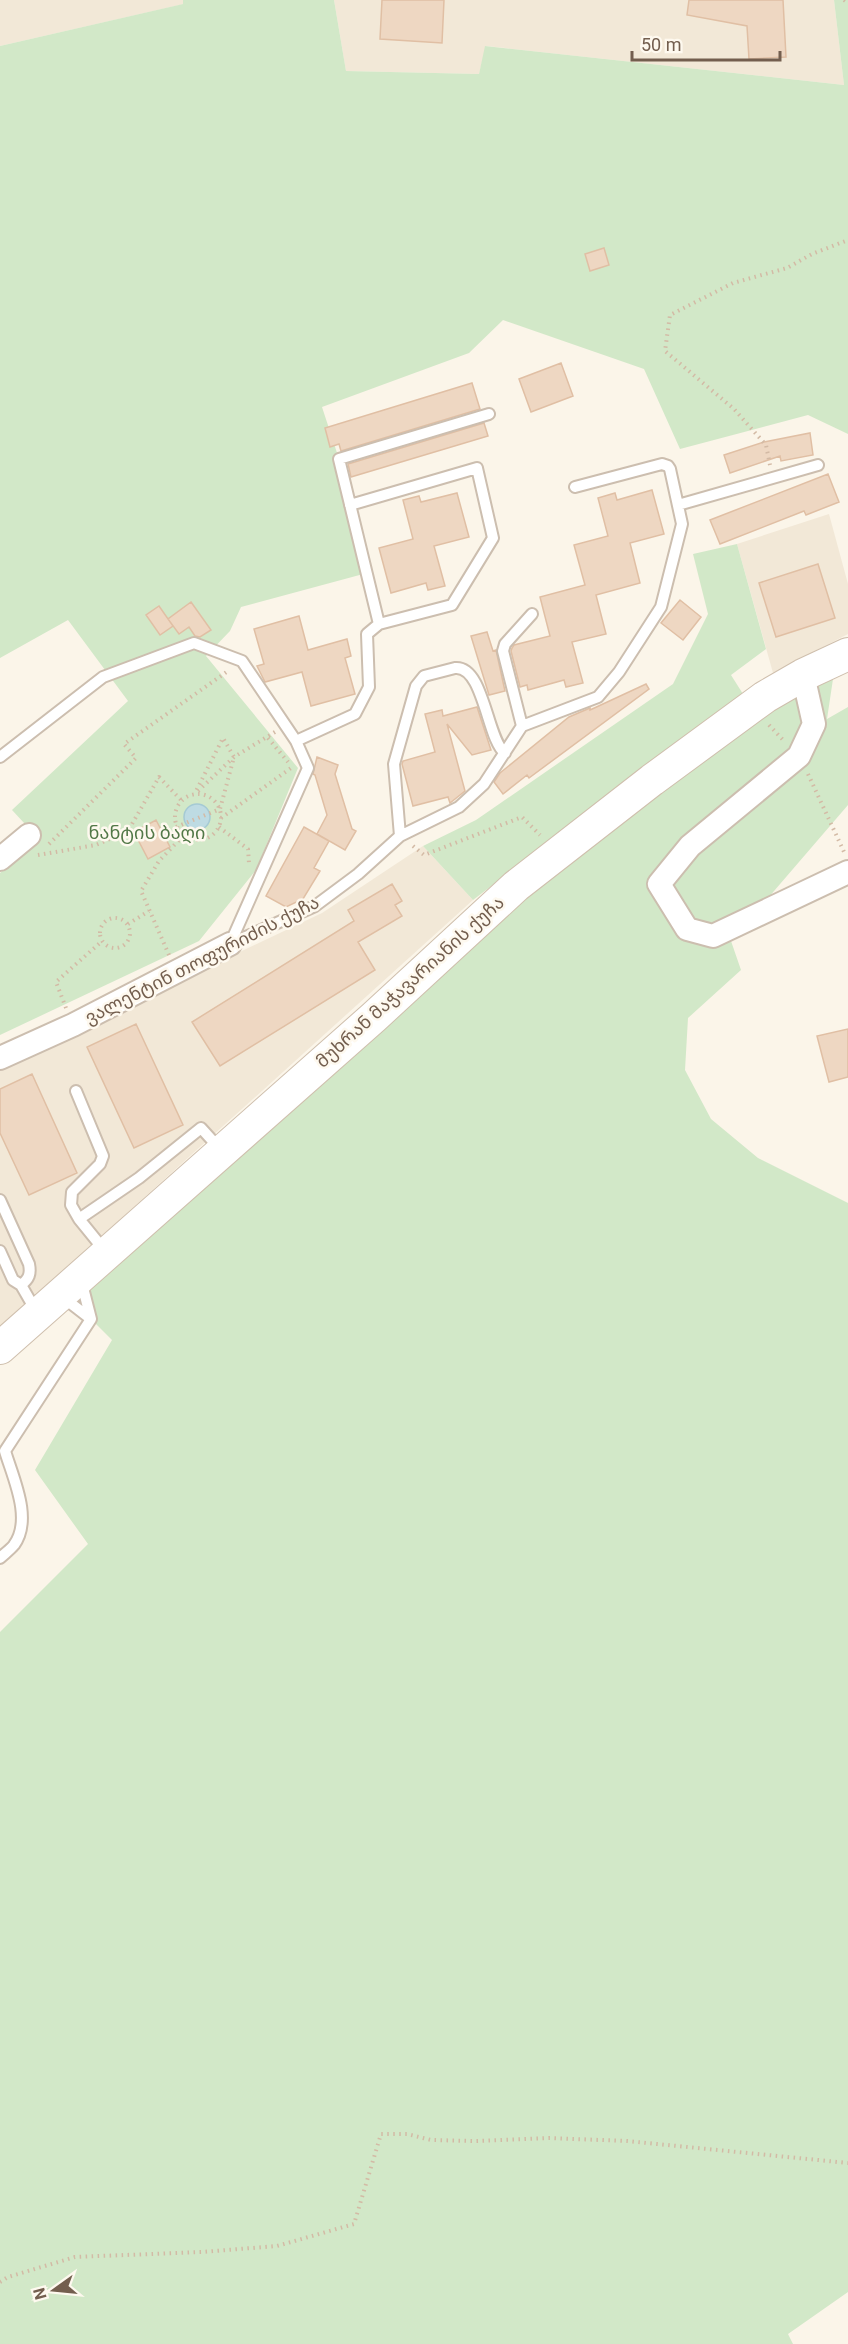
<svg xmlns="http://www.w3.org/2000/svg" width="848" height="2344" viewBox="0 0 848 2344" font-family="Roboto,'Noto Sans Georgian',sans-serif">
<rect width="100%" height="100%" fill="#fbf5e9"/>
<path fill="#f2e8d7" d="M0,0H183L184,4L0,46Z
M334,0H834L844,85L486,46L479,74L346,71Z
M829,514L848,584V634L773,673L737,544Z
M423,846L473,900L0,1328V1066L322,913Z"/>
<path fill="#d2e8c8" d="M183,0H334L346,71L479,74L485,46L844,85L834,0H848V434L808,415L680,449L644,369L503,320L469,353L322,407L339,459L367,573L241,607L230,631L206,656L298,768L256,870L199,941L0,1035V873L38,838L12,810L128,701L68,620L0,658V46L183,4Z
M737,544L766,649L731,675L743,694L473,900L423,846L476,820L673,684L708,614L693,554Z
M836,659L827,719L848,707V805L731,941L741,970L688,1018L685,1070L711,1119L758,1158L848,1203V2292L788,2334L793,2344H0V1632L88,1544L35,1470L112,1340L91,1319L69,1302L477,922Z"/>
<path fill="#bedbe3" stroke="#a5cad4" stroke-width="1.5" d="M184 817a13 13 0 1 1 26 0a13 13 0 1 1-26 0Z"/>
<path fill="#eed7c2" stroke="#e0bfa4" stroke-width="1.5" d="M382,0H444L442,43L380,39Z
M689,0H783L786,57L749,59L747,26L687,15Z
M604,248L609,265L590,271L585,254Z
M561,363L573,396L531,412L519,379Z
M472,383L480,409L341,451L339,444L330,447L325,428Z
M484,423L488,436L351,477L348,464Z
M810,433L813,455L781,461L780,456L730,473L724,455L764,442Z
M828,474L839,502L806,515L804,511L720,544L710,520Z
M652,490L664,534L630,543L640,583L596,595L606,634L572,642L583,683L566,687L564,680L528,690L527,685L520,687L511,651L512,648L514,645L550,636L540,597L585,585L574,545L608,536L598,498L615,493L617,500Z
M457,493L469,537L434,546L445,586L428,590L426,583L391,593L379,548L413,539L403,500L419,496L421,502Z
M818,564L835,618L776,637L759,583Z
M680,600L701,617L683,640L661,623Z
M191,602L211,630L200,637L195,636L189,627L179,634L168,619Z
M159,606L173,626L160,635L146,615Z
M299,616L308,650L347,639L351,656L345,658L355,694L311,706L302,672L265,682L257,666L264,664L254,629Z
M487,632L493,651L496,650L505,691L489,695L471,636Z
M646,684L649,689L529,778L527,775L503,794L494,782L500,773L569,717L590,708V710Z
M477,707L491,750L472,755L447,724L465,791L450,803L448,797L413,806L402,764L403,761L435,752L425,714L442,710L443,716Z
M317,757L338,765L335,774L352,829L356,831L345,850L317,834L327,815L315,775L313,774Z
M156,820L170,847L148,859L134,832Z
M304,827L329,841L314,868L320,871L303,899L286,907L266,896Z
M392,884L402,901L395,905L402,916L358,942L375,970L220,1066L192,1022L354,921L348,910Z
M136,1024L183,1125L134,1148L87,1047Z
M848,1029V1077L829,1082L817,1036Z
M32,1074L77,1173L29,1195L0,1133V1089Z"/>
<g fill="none" stroke-linecap="round" stroke-linejoin="round">
<defs>
<path id="service" d="M350,505L477,468L493,538L452,605L379,624
M678,505L818,465
M522,726L503,651L505,644L532,614
M296,741L355,714L369,687L367,634L379,624L339,459L489,414
M0,757L103,677L194,643L242,661L296,741L308,768L230,944
M400,836L394,764L416,686L424,676L455,668C484,665 487,740 505,753
M230,944L315,906L358,874L400,836L459,807L484,784L522,726L598,697L619,672L661,607L682,524L670,469L668,466L662,464L575,487
M76,1091L103,1156L100,1164L72,1192L71,1205L79,1219L139,1178L201,1128L220,1149
M0,1200L29,1264C31,1274 29,1279 21,1285L13,1280L0,1251
M79,1219L105,1251
M21,1285L36,1311
M61,1300L69,1302L91,1319
M0,1558C4,1554 10,1550 14,1545C33,1519 13,1478 5,1451L91,1319L81,1280"/>
<path id="minor" d="M803,675L814,724L799,756L690,846L659,884L687,929L713,936L848,872
M0,859L29,835
M0,1058L73,1025L230,944"/>
<path id="secondary" d="M0,1348L374,1017L516,886L652,780L765,697L803,675L848,654"/>
</defs>
<use href="#service" stroke="#ccbeaf" stroke-width="14"/>
<use href="#minor" stroke="#ccbeaf" stroke-width="26"/>
<use href="#secondary" stroke="#cfbfad" stroke-width="34"/>
<path stroke="#d3baa5" stroke-width="4" stroke-dasharray="1.5 4.5" stroke-linecap="butt" d="M844,0L848,3
M770,465L766,445L734,409L665,351L670,315L733,283L787,268L812,254L848,240
M769,725L784,741
M268,738L288,762
M808,774L845,854
M198,791L234,757L275,732
M175 817a23 23 0 1 1 46 0a23 23 0 1 1-46 0Z
M221,818L291,768
M176,827L220,809L234,757L223,738L195,793
M219,827L248,849L249,863
M49,844L136,758L124,744L228,671
M413,846L424,855L522,817L540,835
M38,855L96,845L128,831L159,777L181,800
M100 933a15 15 0 1 1 30 0a15 15 0 1 1-30 0Z
M128,924L149,911
M169,955L141,891L159,861L183,836
M66,1008L56,982L102,941
M0,2282L8,2277L75,2257L202,2252L277,2246L354,2224L381,2134H407L431,2140L475,2141L549,2138L627,2141L848,2163"/>
<use href="#service" stroke="#fff" stroke-width="10"/>
<use href="#minor" stroke="#fff" stroke-width="22"/>
<use href="#secondary" stroke="#fff" stroke-width="32"/>
</g>
<g text-anchor="middle" stroke-width="5" stroke-linejoin="round" paint-order="stroke">
<g font-size="18" fill="#527847" stroke="#fef9ef">
<text x="147" y="839">ნანტის ბაღი</text>
</g>
<g font-size="18" fill="#735e4e" stroke="#fef9ef">
<text transform="translate(202 960) rotate(-27)" y="6">ვალენტინ თოფურიძის ქუჩა</text>
<text transform="translate(410 982) rotate(-42)" y="6">მუხრან მაჭავარიანის ქუჩა</text>
</g>
</g>
<g transform="translate(54 2290) rotate(255)" stroke="#fef9ef" stroke-width="4.5" paint-order="stroke">
<path d="M0-4.5L10 22L0 15L-10 22Z" fill="#735e4e"/>
<text y="-9" font-size="16" font-weight="bold" text-anchor="middle" fill="#735e4e">N</text>
</g>
<path d="M632 51v9h148v-9" fill="none" stroke="#735e4e" stroke-width="3"/>
<text x="641" y="51" font-size="18" fill="#735e4e" stroke="#fef9ef" stroke-width="4.5" paint-order="stroke">50 m</text>
</svg>
